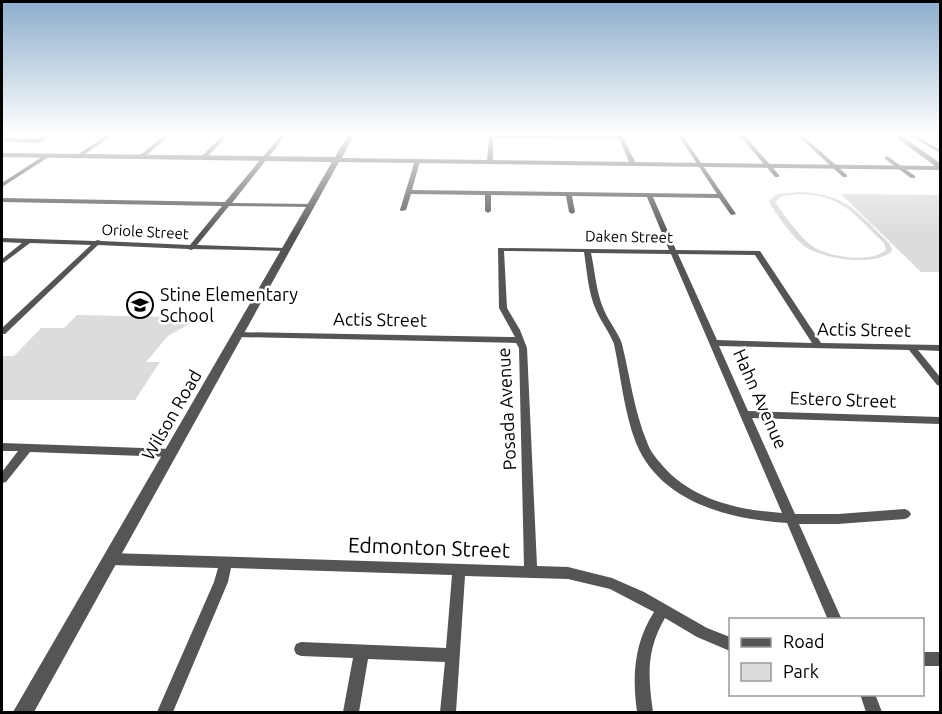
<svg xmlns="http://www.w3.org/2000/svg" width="942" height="714" viewBox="0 0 942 714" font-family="Ubuntu,sans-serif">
<rect width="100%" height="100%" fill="#fff"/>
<path fill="#dcdcdc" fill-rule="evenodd" d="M798,192C847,194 856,211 889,243L892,249L891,252C873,267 821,259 803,245C793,237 774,212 769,201L777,194ZM800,194C844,196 854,215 884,243L886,250C869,264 829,257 812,246C801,238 783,214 775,202L782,196Z
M841,194L940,195V244H939L940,272H921Z
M77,315L169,317L171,323L203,316L168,336L146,362H160L135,400H2V356H14L41,328H64Z"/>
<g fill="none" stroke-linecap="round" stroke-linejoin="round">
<path fill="#555" fill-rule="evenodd" d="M46,135H51L39,143L2,141V138L38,139Z
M107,135H112L81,157H77V155Z
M165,135H170L143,158H139V156Z
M223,135H228L205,159H201V157Z
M281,135H286L232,203L311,204L314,206L313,207L229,206L197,245L286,248L290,250L288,251L194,249L191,250L188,249L98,245L5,334H2V328L91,245L30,243L2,264V259L22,243L2,242V238L95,241L98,240L101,241L190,245L222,206L2,202V198L225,202Z
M489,135L618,136V135H622L636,164L633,166L630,164L619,139L493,138V162L490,164L487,162Z
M678,135H682L736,214L731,215L719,198L653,197L676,250L760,251L821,343L940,345V351L918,350L940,377V386L937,385L909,350L719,346L748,411L940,417V424L752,418L795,514H838L905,509L909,511L911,514L909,517L905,519L838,524H799L842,620H828L787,523C729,519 661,503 636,443C624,412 621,377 614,344C609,331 601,322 596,310C588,292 587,271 584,252L504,251L507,308L520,330L527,348L537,566L568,567L612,578L644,592L707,628L730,637V651L697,637L665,618C646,650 648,677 653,712H637C632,676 634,643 654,612L610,589L568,579L465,576L456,712H440L445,662L368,659L359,712H343L353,658L301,656L296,654L294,649L296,644L301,642L446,648L452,575L231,568L228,582L173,712H157L214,582L218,568L110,565L106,563L104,559L106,555L110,553L524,566L519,348L516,343L238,337L235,336L234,334L235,332L515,337L499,308L498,248L669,250L647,197L572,196L575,212L572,214L569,212L566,196L491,195V211L488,213L485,211V195L411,194L406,210L401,211L400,210L415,160L420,161L412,190L717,194ZM591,253L671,254L782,513C738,510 692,500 662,465C656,458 650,451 647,442C634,411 630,376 622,344C618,332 609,322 604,310C596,292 595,271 591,253ZM678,254L755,255L812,343L717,340Z
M739,135H744L779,175V177H775Z
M797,135H802L847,175V177H843Z
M910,135H915L940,150V153Z
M48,153L50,154V156L2,187V183Z
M887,156L915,176V178H911L885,159V157Z
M2,443L171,449L175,450L176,453L175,456L171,457L30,452L6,482L2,483V472L18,451H2Z
M922,652H940V666H922Z
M860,694H875L882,712H866Z"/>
<path fill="#555" fill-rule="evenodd" d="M348,135H354L342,158L935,166L893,135H900L940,163V170L339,162L34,712H13L332,162L2,157V153L335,157Z"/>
</g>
<linearGradient id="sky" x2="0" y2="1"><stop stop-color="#8cadcc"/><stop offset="0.57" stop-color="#fff"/><stop offset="1" stop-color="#fff" stop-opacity="0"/></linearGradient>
<rect width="942" height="235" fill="url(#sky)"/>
<defs>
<symbol id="school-ring" viewBox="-11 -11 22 22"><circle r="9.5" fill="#fff" stroke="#000" stroke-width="1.5"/><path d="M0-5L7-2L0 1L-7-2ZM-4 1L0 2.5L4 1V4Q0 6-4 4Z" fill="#000"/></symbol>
</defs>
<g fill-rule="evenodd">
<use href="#school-ring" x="125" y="290" width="30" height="30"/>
</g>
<g text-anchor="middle" stroke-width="5" stroke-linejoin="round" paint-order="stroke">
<g font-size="15" fill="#000" stroke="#fff">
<text transform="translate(145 232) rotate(3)" y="5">Oriole Street</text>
<text transform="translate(629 237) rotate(1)" y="5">Daken Street</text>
</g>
<g font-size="18" fill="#000" stroke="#fff" text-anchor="start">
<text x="160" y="301">Stine Elementary<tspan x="160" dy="21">School</tspan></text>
</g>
<g font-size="18" fill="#000" stroke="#fff">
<text transform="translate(380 320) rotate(1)" y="6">Actis Street</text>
<text transform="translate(864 330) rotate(1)" y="6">Actis Street</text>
<text transform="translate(760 399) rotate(66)" y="6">Hahn Avenue</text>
<text transform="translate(843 400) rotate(2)" y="6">Estero Street</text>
<text transform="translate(507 409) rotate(-93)" y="6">Posada Avenue</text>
<text transform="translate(172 415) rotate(-60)" y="6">Wilson Road</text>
</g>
<g font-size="21" fill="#000" stroke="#fff">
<text transform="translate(429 548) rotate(2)" y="7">Edmonton Street</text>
</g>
</g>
<rect width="942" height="714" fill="none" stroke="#000000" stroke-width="6"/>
<rect x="729" y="618" width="195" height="78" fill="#ffffff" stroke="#999999" stroke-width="1.5"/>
<rect x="741" y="638" width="30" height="9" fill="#555555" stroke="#999999" stroke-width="1.5"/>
<text x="783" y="648" font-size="18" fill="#000000">Road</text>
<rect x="741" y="663" width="30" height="18" fill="#dcdcdc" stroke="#999999" stroke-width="1.5"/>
<text x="783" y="678" font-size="18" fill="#000000">Park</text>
</svg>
